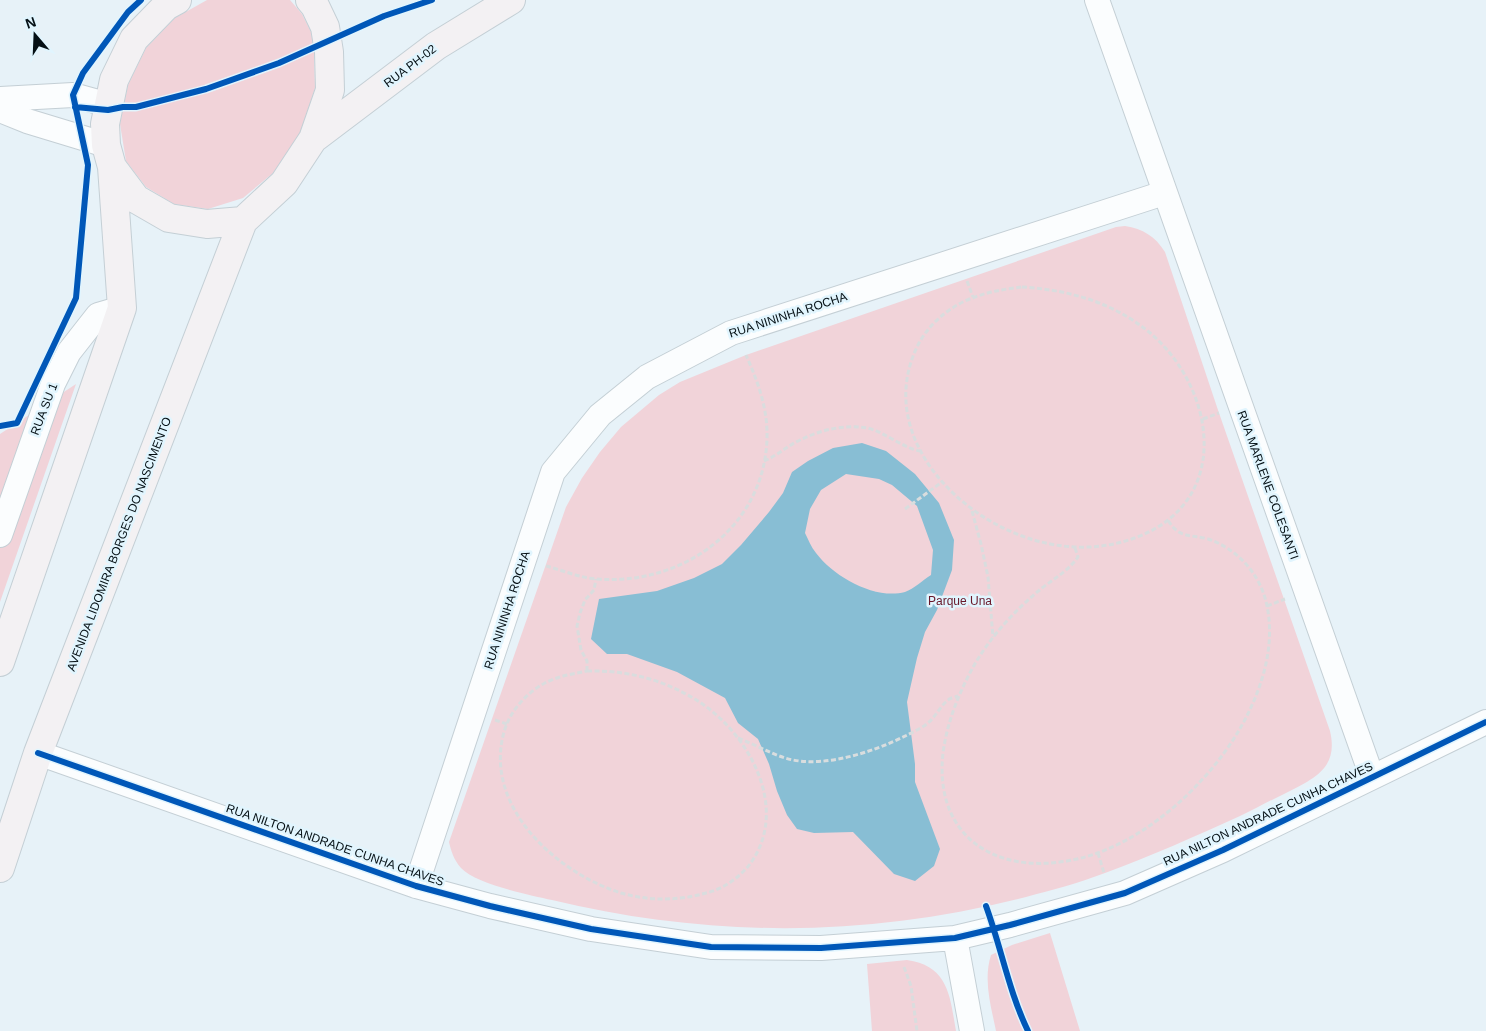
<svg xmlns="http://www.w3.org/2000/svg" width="1486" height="1031" viewBox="0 0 1486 1031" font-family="Arial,sans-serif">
<rect width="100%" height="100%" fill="#e7f2f8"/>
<path fill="#f1d3d9" d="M207,0H290L302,14L311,32L314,53L315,88L300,133L273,173L243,198L208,209L174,204L146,187L126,161L120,124L128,85L146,48L175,18Z
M1125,226C1143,229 1155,236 1165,252L1219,413L1330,731C1339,769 1313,779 1284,794C1269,801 1255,809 1240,816C1196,836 1151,856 1105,873C1079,883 1052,890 1026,897C869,938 710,938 552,900C529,895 476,884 461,868C454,860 451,851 449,842L566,507L582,478L600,452L621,427L659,395L680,382L746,355L1116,227Z
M76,384L0,602V434Z
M1050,933L1080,1031H996C991,1006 983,980 991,955L1012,945Z
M907,960C949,966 950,997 956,1031H872L867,964Z"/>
<path fill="#88bed4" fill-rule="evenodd" d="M862,443L886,451L915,474L939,503L954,540L952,570L937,610L925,632L917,658L907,702L915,764V782L940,849L934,866L915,881L894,874L853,832L814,833L797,829L787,815L777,791L769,764L758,739L738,723L725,698L677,672L627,654H607L591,639L599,599L657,591L694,578L722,564L741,545L769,512L783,493L792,472L808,461L833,448ZM846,474L879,479L892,485L917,506L933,550L931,575C923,580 914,589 905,592C875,600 834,577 816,553C811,547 808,539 805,533L810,509L821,490Z"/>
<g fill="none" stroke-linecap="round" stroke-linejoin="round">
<defs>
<path id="street" d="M1097,0L1372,777
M0,99L73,95L109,105
M0,110L27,121L106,145
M0,535L53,384L69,352L98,315L122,308
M38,753L416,886L490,906L591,929L711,947L821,948L955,938L1010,925L1125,893L1223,850L1486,722
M416,886L553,472L600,415L647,377L731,333L1164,193
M955,938L972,1031"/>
<path id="secondary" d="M177,0L166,6L134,39L114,80L105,124L106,145L112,167L136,199L169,218L207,224L243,221L284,183L313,139L330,90L329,52L325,27L315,6L310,0
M313,139L436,46L511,0
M0,662L122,308L112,167
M0,868L38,753L243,221"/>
</defs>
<use href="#street" stroke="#c4cfd5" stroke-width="26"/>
<use href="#secondary" stroke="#c4cfd5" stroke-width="30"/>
<path stroke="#d9ddde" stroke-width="3" stroke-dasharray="5 2.5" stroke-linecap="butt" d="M967,281L973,297
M1022,287C1069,290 1112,302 1149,332C1216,388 1233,501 1137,537C1104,550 1068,550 1034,540C955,517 876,433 917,347C928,324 951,305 975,297C991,291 1006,289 1022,287Z
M1203,419L1219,413
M764,461C777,456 787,446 800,440C820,430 845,424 867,428C883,431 901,447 920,451
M905,509L942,482
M972,511L981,544L988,577L993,637
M1075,548L1078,557C1068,571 1055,578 1042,588C1015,610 989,638 972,669C958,695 947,723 943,753C934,834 992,874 1067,861C1136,850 1203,790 1238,732C1260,695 1276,649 1267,606C1261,575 1238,549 1208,539C1190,534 1179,539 1168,520
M546,566C562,570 580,578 597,579C682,586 764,528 767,439C768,409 758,382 746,355
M1267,606L1285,599
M587,671C628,670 666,680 701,703C750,736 790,809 750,864C739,878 723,889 706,893C678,901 649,901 621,893C557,873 483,807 504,732C510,711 526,693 545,683C558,676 573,674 587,671Z
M587,671V661L581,650L577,626L580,613L585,600L594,590L596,579
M495,720L507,724
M738,738C754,744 769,753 785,758C827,771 888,747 924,726C935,719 939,707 948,700C950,698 955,697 958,696
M1098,853L1104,873
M904,967L911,986L917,1031"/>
<use href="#street" stroke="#fbfdfe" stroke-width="24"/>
<use href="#secondary" stroke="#f3f1f3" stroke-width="28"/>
<defs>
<path id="cycleway" d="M75,107L108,110L123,107H136L206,89L279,63L384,16L432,0
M0,426L17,423L76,298L88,165L73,95L83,73L128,12L141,0
M38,753L416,886L490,906L591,929L711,947L821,948L955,938L1010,925L1125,893L1223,850L1486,722
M986,906C1001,947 1009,992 1028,1031"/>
</defs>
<use href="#cycleway" stroke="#e1f5fe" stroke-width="9"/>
<use href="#cycleway" stroke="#0057b8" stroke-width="6"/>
</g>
<g text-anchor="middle" stroke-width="5" stroke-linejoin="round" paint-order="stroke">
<g font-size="12" fill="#051015" stroke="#e1f5fe">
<text transform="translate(410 66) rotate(-37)" y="4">RUA PH-02</text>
<text transform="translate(788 315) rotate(-18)" y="4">RUA NININHA ROCHA</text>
<text transform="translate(44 409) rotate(-69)" y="4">RUA SU 1</text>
<text transform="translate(1268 485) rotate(70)" y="4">RUA MARLENE COLESANTI</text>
<text transform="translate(119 544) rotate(-69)" y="4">AVENIDA LIDOMIRA BORGES DO NASCIMENTO</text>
<text transform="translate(507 610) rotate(-72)" y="4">RUA NININHA ROCHA</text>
<text transform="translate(1268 814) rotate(-25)" y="4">RUA NILTON ANDRADE CUNHA CHAVES</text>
<text transform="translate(335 845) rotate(19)" y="4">RUA NILTON ANDRADE CUNHA CHAVES</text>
</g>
<g font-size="12" fill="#69182a" stroke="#e1f5fe">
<text x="960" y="605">Parque Una</text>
</g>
</g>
<g transform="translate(35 35) rotate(341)" stroke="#e1f5fe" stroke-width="4" paint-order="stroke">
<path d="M0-4L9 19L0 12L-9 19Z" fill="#051015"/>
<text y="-8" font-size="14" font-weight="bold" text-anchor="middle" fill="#051015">N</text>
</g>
</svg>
